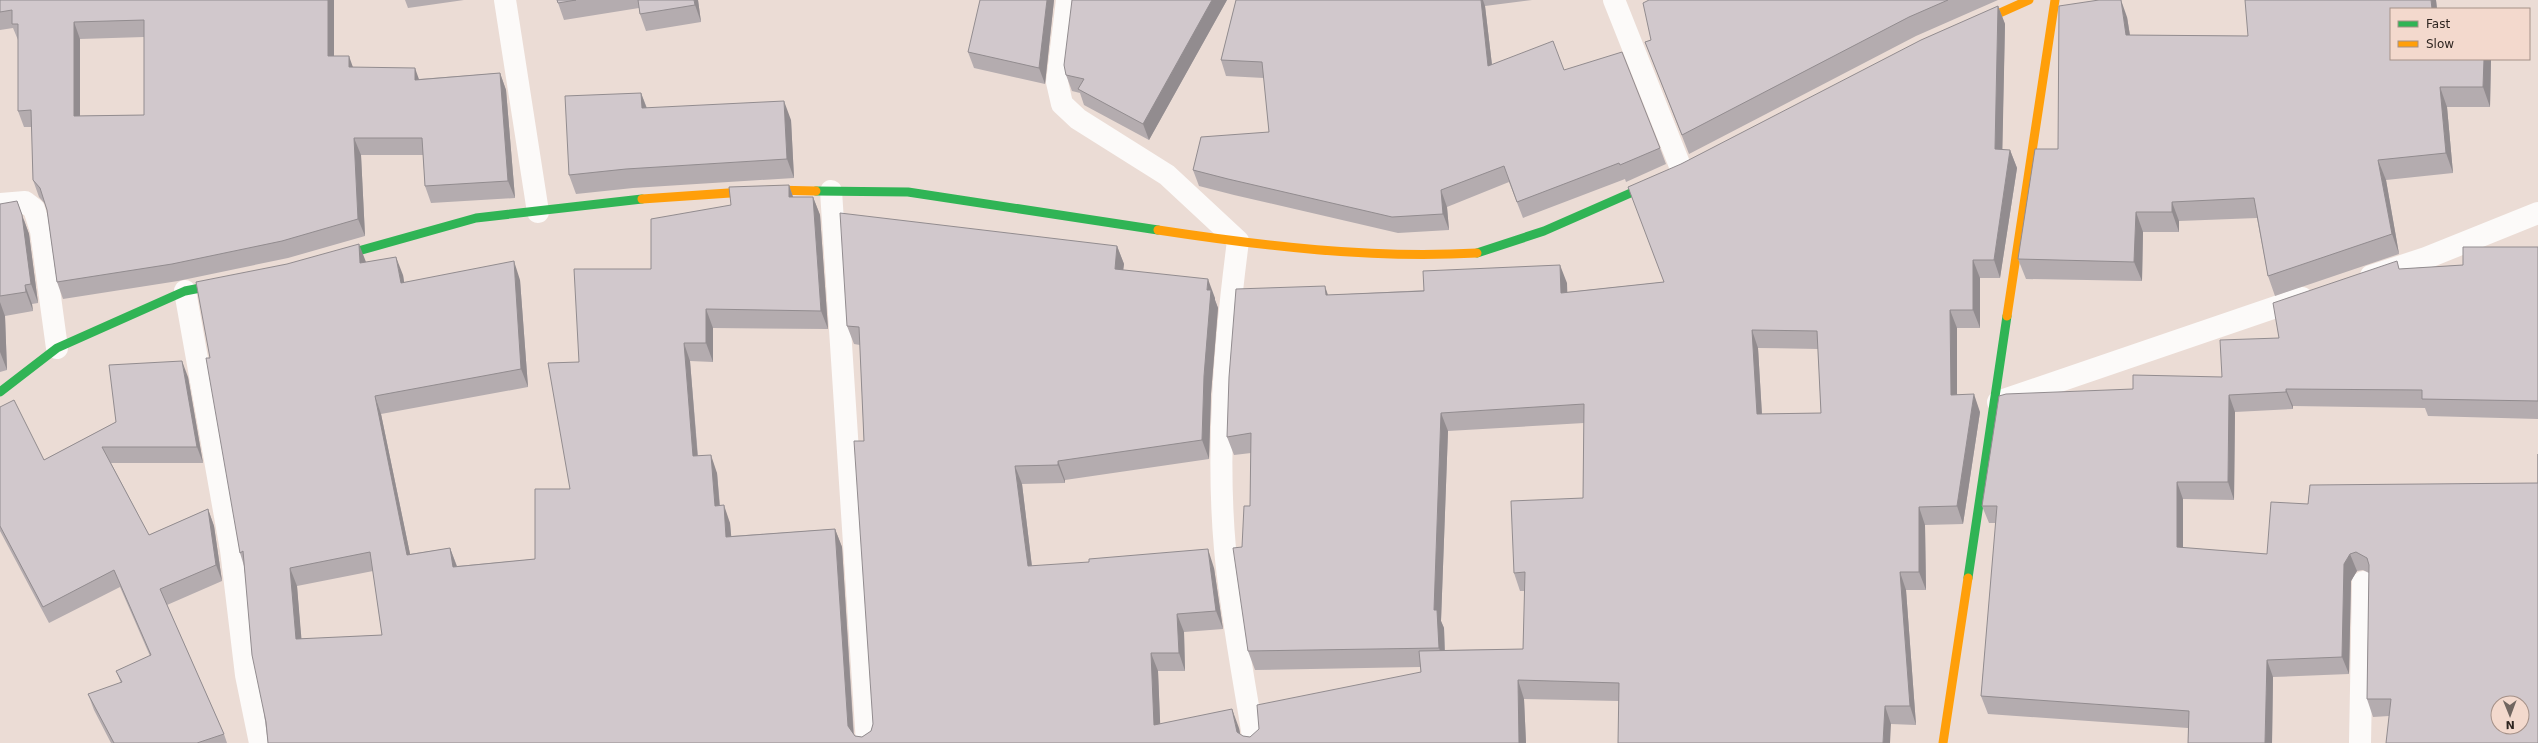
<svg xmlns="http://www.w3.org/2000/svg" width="2538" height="743" viewBox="0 0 2538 743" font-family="'DejaVu Sans',sans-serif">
<rect width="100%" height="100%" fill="#ebdcd5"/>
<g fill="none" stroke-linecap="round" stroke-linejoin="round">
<path stroke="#fcfaf9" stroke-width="22" d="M505,0L538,212
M1067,0L1057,82L1062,104L1078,119L1167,175L1238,241C1225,341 1216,448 1225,549C1231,614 1244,679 1254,743
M1614,0L1682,171
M831,191L867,743
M0,204L25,202L34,209L41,231L57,348
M2371,276L2426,258L2538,213
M185,291L231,550L246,675L260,743
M1998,402L2302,298
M2360,743L2363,582"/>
<path stroke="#30b455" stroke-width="9" d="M816,191L908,192L1158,230
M1477,253L1544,231L1658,181
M333,258L476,218L642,199
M0,392L57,348L185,291L226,283
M1968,578L2007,316"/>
<path stroke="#ff9f0a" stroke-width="9" d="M1973,25L2029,0
M642,199L773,190L816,191
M1158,230C1263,246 1371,259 1477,253
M2007,316L2055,0
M1943,743L1968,578"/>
</g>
<path fill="#b4acaf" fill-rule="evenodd" d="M0,0H334V56L353,67L419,79L500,73L506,90L515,198L431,203L425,186L423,155H361L365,236L288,258L178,281L63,299L57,282L47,210L45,204L39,197L33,180L32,127H24L18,111V40L13,28L0,30ZM144,37V115L80,116V39Z
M405,0H464L408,8Z
M557,0H698L701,22L646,31L640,14L639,8L564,20Z
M1054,0L1045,84L974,68L968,52Z
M1072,0H1227L1149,140L1084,105L1080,93L1072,91L1066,75Z
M1236,0H1532L1485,6L1492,65L1564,70L1660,148L1666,164L1626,182L1625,179L1523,218L1509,182L1447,207L1449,230L1398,233L1234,195L1199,186L1193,170L1269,132L1264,78L1226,76L1221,60Z
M1649,0H1998L1916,36L1689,154L1645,42L1651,40Z
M2436,0L2437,9H2391V59H2491L2490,107H2447L2453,173L2386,180L2399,254L2275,296L2268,276L2257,218L2179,221V232H2143L2142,281L2026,279L2018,259L2058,149L2127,17L2130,35L2248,36Z
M1998,6L2005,24L2002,150H2010L2017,168L2000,278H1980V328H1957V394L1980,412L1963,524L1925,525L1926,590H1906L1916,725L1891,724L1619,701L1524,699L1526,743H268L244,566L240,553L210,358L366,262L403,275L404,282L520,280L528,387L381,414L410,554L450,548L457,566L535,559L570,489L579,362L651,269L731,205L789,185L793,197H813L820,215L828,329L713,328V362L690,361L698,456L717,473L720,505L730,523L731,536L835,529L842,547L854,735L855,736L862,737L871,731L873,724L864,441L860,345L854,344L847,326L1117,246L1124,264L1123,270L1215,298V300L1218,308L1211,394L1209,459L1065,480V483L1022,484L1032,566L1214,568L1223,629L1184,632L1185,671H1158L1160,724L1239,728L1240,735L1243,736L1250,737L1421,672L1420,667L1255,670L1248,651L1242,547L1250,506L1251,453L1234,455L1227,437L1328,295L1567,283V292L1664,282L1681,164ZM1758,348L1818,349L1821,413L1762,414ZM1584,423L1583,498L1514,573L1520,591H1525L1523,649L1445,650L1444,628L1441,621L1448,431ZM373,571L382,635L301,639L297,586Z
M641,93L647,108L791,120L794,178L633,188L576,194L569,175Z
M0,204L24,220L29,234L38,303L32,304L33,311L5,316L7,370L0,372Z
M2538,247V419L2428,416L2425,408L2293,406V409L2235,412L2234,500L2183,499V548L2267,554L2308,504L2310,485L2538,743L2389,716L2373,717L2367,699L2369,573L2363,570L2357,571L2351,581L2349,674L2273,677L2272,743H2188V728L1988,714L1981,696L1996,523H1989L1982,506L2133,389L2222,377L2279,338L2400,269L2463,265Z
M188,377L203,463H111L149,535L208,509L214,526L222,581L167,605L224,734L227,743H111L94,710L88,694L121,683L116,671L150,656L120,587L49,623L0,531V407L44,460L116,422Z"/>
<path fill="#928c8f" d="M328,0H334V73L328,56Z
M694,0H698L701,22L695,5Z
M1047,0H1054L1045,84L1039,68Z
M1212,0H1227L1149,140L1143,124Z
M1481,0H1483L1485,6L1494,82L1488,66Z
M2121,0L2127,17L2133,55L2126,35Z
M2431,0H2436L2437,9H2432Z
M1998,6L2005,24L2002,168L1995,149Z
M74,22L80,39V133L74,116Z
M349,56L355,73L349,67Z
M2484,59H2491L2490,107L2483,87Z
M415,68L421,85L415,80Z
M500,73L506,90L515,198L508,181Z
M2440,87L2447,107L2453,173L2446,153Z
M641,93L648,112L642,108Z
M784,101L791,120L794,178L787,159Z
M354,138L361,155L365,236L358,219Z
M2010,150L2017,168L2000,278L1994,260Z
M2378,160L2386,180L2399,254L2392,234Z
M789,185L795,203L789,197Z
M1441,190L1447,207L1449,230L1443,214Z
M813,197L820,215L828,329L821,311Z
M17,201L29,234L38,303L31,284Z
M2172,202L2179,221V232L2172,212Z
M2136,212L2143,232L2142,281L2134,262Z
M359,244L366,262L367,282L360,263Z
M1117,246L1124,264L1121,287L1115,269Z
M396,257L403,275L407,301L401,283Z
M1973,260L1980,278V328L1973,310Z
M514,261L520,280L528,387L521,369Z
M1560,265L1567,283L1568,311L1561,293Z
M1208,279L1215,298V300L1218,308L1211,394L1209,459L1202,440L1207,290Z
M25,285L32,304L33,311L26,292Z
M1325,286L1331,304L1326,295Z
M0,302L5,316L7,370L0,352Z
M706,309L713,328V362L706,343Z
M1950,310L1957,328V413L1951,395Z
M1752,330L1758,348L1763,433L1757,414Z
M684,343L690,361L699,474L693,456Z
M182,361L188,377L203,463L197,447Z
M2286,389L2293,406V409L2286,392Z
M1974,394L1980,412L1963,524L1957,506Z
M2229,395L2235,412L2234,500L2228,482Z
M375,396L381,414L414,573L407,555Z
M1441,413L1448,431L1441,621L1444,628L1445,666L1439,648L1434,610Z
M711,455L717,473L721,524L715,506Z
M1058,461L1065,480V483L1058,465Z
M1015,466L1022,484L1034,584L1028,566Z
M2177,482L2183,499V565L2177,547Z
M724,505L730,523L733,555L726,537Z
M1919,507L1925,525L1926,590L1919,572Z
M208,509L214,526L222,581L216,565Z
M835,529L842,547L854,743L848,726Z
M450,548L457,567H453Z
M1208,549L1214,568L1223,629L1216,611Z
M2350,554L2357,571L2351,581L2349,674L2342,657L2344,564Z
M290,568L297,586L303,657L296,639Z
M1900,572L1906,590L1916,725L1910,706Z
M1177,614L1184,632L1185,671L1179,653Z
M1151,653L1158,671L1161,743L1154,725Z
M2267,660L2273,677L2272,743H2265Z
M1518,680L1524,699L1526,743H1519Z
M1885,706L1891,724L1890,743H1883Z
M1232,709L1239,728L1242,743L1237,732Z"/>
<path fill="#d1c8cc" stroke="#928c8f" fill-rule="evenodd" d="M0,0H328V56H349V67L415,68V80L500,73L508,181L425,186L422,138H354L358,219L282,241L172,264L57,282L47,210L40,188L33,180L31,110L18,111V24H12V10L0,12ZM144,20V115L74,116V22Z
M557,0H576L558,3Z
M638,0H694L695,5L640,14Z
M980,0H1047L1039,68L968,52Z
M1072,0H1212L1143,124L1078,89L1084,79L1066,75L1064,65Z
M1236,0H1481L1488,66L1553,41L1564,70L1622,52L1660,148L1620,165L1619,163L1517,202L1504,166L1441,190L1443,214L1392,217L1228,179L1193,170L1201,137L1269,132L1262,62L1221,60Z
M1649,0H1948L1909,17L1682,135L1645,42L1651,40L1643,3Z
M2099,0H2121L2126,35L2248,36L2245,0H2431L2432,9H2391V59H2484L2483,87H2440L2446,153L2378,160L2392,234L2268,276L2254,198L2172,202V212H2136L2134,262L2018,259L2035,149H2058L2059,6Z
M1998,6L1995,149L2010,150L1994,260H1973V310H1950L1951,395L1974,394L1957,506L1919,507V572H1900L1910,706H1885L1883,743H1618L1619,683L1518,680L1519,743H268L266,722L252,655L243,551L240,553L206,358H210L196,282L287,264L359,244L360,263L396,257L401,283L514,261L521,369L375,396L407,555L450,548L453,567L535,559V489H570L548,363L579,362L574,269H651V219L731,205L729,187L789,185V197H813L821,311L706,309V343H684L693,456L711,455L715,506L724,505L726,537L835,529L848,726L855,736L862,737L871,731L873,724L854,441H864L859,327L847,326L840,213L1117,246L1115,269L1208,279L1207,290H1211L1204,376L1202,440L1058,461V465L1015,466L1028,566L1089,562V559L1208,549L1216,611L1177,614L1179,653H1151L1154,725L1232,709L1237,732L1243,736L1250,737L1259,729L1257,705L1421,672L1419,651L1523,649L1525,572L1514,573L1511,501L1583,498L1584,404L1441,413L1434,610H1437L1439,648L1248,651L1233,548L1242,547L1244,506H1250L1251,433L1227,437L1229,377L1236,289L1325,286L1326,295L1424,291L1423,271L1560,265L1561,293L1664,282L1628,187L1681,164L1921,40ZM1752,330L1817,331L1821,413L1757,414ZM370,552L382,635L296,639L290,568Z
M641,93L642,108L784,101L787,159L626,169L569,175L565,96Z
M17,201L22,215L31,284L25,285L26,292L0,296V204Z
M2463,247H2538V401L2422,399V390L2286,389V392L2229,395L2228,482H2177V547L2267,554L2271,502L2308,504L2310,485L2538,483V454V743H2386L2391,699H2367L2369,565L2367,558L2356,552L2350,554L2344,564L2342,657L2267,660L2265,743H2188L2189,711L1981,696L1997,506H1982L1999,396L2006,394L2133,389V375L2222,377L2220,340L2279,338L2273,303L2397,261L2399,269L2463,265ZM2498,703H2522V727H2498Z
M182,361L197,447H102L149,535L208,509L216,565L160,589L224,734L197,743H114L88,694L122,682L116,671L151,655L114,570L43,607L0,526V407L14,400L44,460L116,422L109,365Z"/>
<rect x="2390" y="8" width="140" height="52" fill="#f3d9cd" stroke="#a59188"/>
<rect x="2398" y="21" width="20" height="6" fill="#30b455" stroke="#a59188"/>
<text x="2426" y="28" font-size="12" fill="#2f2621">Fast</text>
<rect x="2398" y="41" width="20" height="6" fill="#ff9f0a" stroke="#a59188"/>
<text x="2426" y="48" font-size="12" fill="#2f2621">Slow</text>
<g transform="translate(2510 715) rotate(179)"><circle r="19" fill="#f3d9cd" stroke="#a59188"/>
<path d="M0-3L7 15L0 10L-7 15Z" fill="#716660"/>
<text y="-6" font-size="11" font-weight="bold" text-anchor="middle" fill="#2f2621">N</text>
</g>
</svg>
